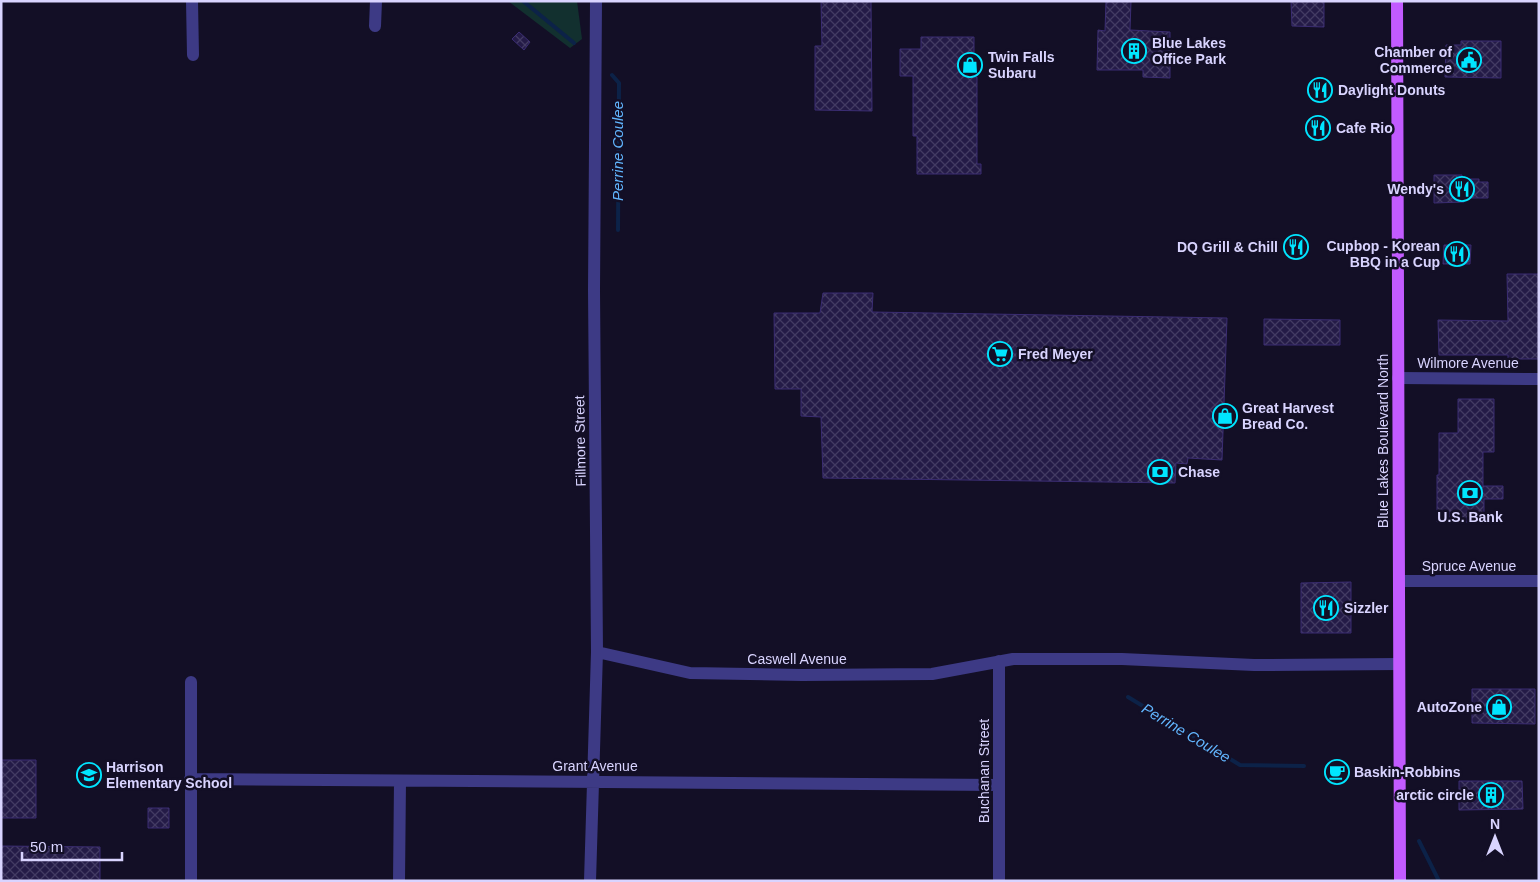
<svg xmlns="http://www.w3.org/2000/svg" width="1540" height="882" viewBox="0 0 1540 882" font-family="Arial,sans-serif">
<defs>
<pattern id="building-cross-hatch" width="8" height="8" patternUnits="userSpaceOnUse" patternTransform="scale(1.25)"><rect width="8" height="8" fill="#241b47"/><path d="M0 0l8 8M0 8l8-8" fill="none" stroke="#433b63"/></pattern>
</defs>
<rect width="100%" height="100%" fill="#130f26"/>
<path fill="#12302f" d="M508,1H577L582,39L570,48Z"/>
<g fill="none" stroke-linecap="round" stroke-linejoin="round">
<path stroke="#0c2248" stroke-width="4" d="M523,1L574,43
M612,75L619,83L618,230
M1128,697L1240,765L1304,766
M1419,841L1439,881"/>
</g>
<path fill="url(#building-cross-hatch)" stroke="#3b2d73" d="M821,1H871L872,111L815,110V46H822Z
M1106,1H1131L1130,30L1170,32V78L1143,77V70H1097L1098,30L1105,31Z
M1291,1H1324V27L1292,26Z
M519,32L530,42L524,50L512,39Z
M921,37H974V77H977V164H981V174H917V136H913V76H900V49H921Z
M1461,41H1501V78L1445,77L1446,45H1461Z
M1434,175H1462V179H1479V182H1488V198H1464V202L1434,203Z
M1444,245H1471L1470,264H1443Z
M1507,274H1539V359H1508V355H1439L1438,320L1508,321Z
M823,293H873L872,312L1227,318L1222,460L1188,458L1187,464L1176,463L1175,483L823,478L821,417L801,416V389H775L774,313H820Z
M1264,319L1340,320V345H1264Z
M1458,399H1494V452H1483V486H1503V499H1484V522H1437V475H1439V433H1458Z
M1351,582V633H1301V583Z
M1472,689H1535V724L1472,723Z
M1,760H36V818H1Z
M1459,781H1522L1523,809L1459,810Z
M148,808H169V828H148Z
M1,846L100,847V881H1Z"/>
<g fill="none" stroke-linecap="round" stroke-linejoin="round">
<path stroke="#3d3a85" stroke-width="12" d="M192,1L193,55
M375,26L376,1
M1398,378L1539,379
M1399,581H1539
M597,652L690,673L802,675L932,674L1013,659H1122L1254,665L1399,664
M999,661V881
M191,682V881
M190,779L999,785
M399,881L400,781
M590,881L597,652L594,290L596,1"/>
<path stroke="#c25bff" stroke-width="12" d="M1397,1L1400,881"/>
</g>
<defs>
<symbol id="building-ring" viewBox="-11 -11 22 22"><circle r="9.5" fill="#130f26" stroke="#00e5ff" stroke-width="1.5"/><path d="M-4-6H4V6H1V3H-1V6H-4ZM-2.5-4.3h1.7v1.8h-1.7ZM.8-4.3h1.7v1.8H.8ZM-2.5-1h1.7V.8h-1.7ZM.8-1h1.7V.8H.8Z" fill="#00e5ff"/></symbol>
<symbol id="civic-ring" viewBox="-11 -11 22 22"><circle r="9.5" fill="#130f26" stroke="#00e5ff" stroke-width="1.5"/><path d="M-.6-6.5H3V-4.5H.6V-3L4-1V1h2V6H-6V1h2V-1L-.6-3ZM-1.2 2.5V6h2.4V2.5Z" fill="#00e5ff"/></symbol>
<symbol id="shop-ring" viewBox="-11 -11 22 22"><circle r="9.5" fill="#130f26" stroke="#00e5ff" stroke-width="1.5"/><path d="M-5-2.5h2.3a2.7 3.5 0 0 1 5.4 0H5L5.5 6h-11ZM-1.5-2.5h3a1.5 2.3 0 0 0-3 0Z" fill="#00e5ff"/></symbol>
<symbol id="restaurant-ring" viewBox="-11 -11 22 22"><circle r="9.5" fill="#130f26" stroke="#00e5ff" stroke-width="1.5"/><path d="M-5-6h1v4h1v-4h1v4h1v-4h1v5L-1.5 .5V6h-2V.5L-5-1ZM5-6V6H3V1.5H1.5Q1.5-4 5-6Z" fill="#00e5ff"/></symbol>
<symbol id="supermarket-ring" viewBox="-11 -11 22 22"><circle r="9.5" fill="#130f26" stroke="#00e5ff" stroke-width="1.5"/><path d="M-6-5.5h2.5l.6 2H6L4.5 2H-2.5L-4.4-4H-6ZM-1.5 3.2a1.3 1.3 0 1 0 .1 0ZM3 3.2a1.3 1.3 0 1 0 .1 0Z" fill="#00e5ff"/></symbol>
<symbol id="bank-ring" viewBox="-11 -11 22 22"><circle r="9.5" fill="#130f26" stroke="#00e5ff" stroke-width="1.5"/><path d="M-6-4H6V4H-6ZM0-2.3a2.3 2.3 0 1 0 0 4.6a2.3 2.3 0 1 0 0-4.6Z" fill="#00e5ff"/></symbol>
<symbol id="cafe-ring" viewBox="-11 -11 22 22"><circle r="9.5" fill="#130f26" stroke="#00e5ff" stroke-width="1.5"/><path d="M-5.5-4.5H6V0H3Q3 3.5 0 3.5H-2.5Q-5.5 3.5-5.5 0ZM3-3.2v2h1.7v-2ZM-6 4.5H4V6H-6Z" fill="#00e5ff"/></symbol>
<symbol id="school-ring" viewBox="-11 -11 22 22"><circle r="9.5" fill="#130f26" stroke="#00e5ff" stroke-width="1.5"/><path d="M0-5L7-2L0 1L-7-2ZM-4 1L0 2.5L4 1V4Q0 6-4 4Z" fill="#00e5ff"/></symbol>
</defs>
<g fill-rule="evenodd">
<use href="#building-ring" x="1120" y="37" width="28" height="28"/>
<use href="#civic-ring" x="1455" y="46" width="28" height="28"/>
<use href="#shop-ring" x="956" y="51" width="28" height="28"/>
<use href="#restaurant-ring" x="1306" y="76" width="28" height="28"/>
<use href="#restaurant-ring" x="1304" y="114" width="28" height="28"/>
<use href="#restaurant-ring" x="1448" y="175" width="28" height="28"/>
<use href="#restaurant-ring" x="1282" y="233" width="28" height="28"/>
<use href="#restaurant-ring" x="1443" y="240" width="28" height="28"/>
<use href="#supermarket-ring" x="986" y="340" width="28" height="28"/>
<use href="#shop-ring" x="1211" y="402" width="28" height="28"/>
<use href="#bank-ring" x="1146" y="458" width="28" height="28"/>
<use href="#bank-ring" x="1456" y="479" width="28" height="28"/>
<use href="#restaurant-ring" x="1312" y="594" width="28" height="28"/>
<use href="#shop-ring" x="1485" y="693" width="28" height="28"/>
<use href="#cafe-ring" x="1323" y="758" width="28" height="28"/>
<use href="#school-ring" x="75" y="761" width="28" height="28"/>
<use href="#building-ring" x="1477" y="781" width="28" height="28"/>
</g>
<g text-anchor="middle" stroke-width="5" stroke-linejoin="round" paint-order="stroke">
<g font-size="14" font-weight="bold" fill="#d9d4ff" stroke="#130f26" text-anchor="start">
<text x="1152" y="48">Blue Lakes<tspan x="1152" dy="16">Office Park</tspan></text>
<text x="1452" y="57" text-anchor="end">Chamber of<tspan x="1452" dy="16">Commerce</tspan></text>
<text x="988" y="62">Twin Falls<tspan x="988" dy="16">Subaru</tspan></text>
<text x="1338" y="95">Daylight Donuts</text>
<text x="1336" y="133">Cafe Rio</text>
<text x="1444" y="194" text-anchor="end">Wendy's</text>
<text x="1440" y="251" text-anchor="end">Cupbop - Korean<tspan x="1440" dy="16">BBQ in a Cup</tspan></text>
<text x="1278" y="252" text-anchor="end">DQ Grill &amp; Chill</text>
<text x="1018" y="359">Fred Meyer</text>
<text x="1242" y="413">Great Harvest<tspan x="1242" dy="16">Bread Co.</tspan></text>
<text x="1178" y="477">Chase</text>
<text x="1470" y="522" text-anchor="middle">U.S. Bank</text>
<text x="1344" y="613">Sizzler</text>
<text x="1482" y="712" text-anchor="end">AutoZone</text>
<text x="106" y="772">Harrison<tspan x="106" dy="16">Elementary School</tspan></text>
<text x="1354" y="777">Baskin-Robbins</text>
<text x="1474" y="800" text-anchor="end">arctic circle</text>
</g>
<g font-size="14" fill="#d9d4ff" stroke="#130f26">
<text x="1468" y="368">Wilmore Avenue</text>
<text transform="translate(580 441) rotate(-91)" y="5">Fillmore Street</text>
<text transform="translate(1383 441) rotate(-90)" y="5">Blue Lakes Boulevard North</text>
<text x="1469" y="571">Spruce Avenue</text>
<text x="797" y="664">Caswell Avenue</text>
<text x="595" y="771">Grant Avenue</text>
<text transform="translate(984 771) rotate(-90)" y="5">Buchanan Street</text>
</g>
<g font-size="15" font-style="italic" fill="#62b6ff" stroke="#130f26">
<text transform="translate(618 151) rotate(-90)" y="5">Perrine Coulee</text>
<text transform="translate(1186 733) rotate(31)" y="5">Perrine Coulee</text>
</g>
</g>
<rect width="1540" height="882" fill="none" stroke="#d9d4ff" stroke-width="5"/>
<g transform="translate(1495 837)" stroke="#130f26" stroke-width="4" paint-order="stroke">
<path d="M0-4L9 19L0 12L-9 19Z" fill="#d9d4ff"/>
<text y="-8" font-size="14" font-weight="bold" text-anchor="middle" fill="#d9d4ff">N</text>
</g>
<path d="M22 852v8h100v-8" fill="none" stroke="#d9d4ff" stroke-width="2.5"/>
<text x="30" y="852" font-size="15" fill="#d9d4ff" stroke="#130f26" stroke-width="4" paint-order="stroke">50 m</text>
</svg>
